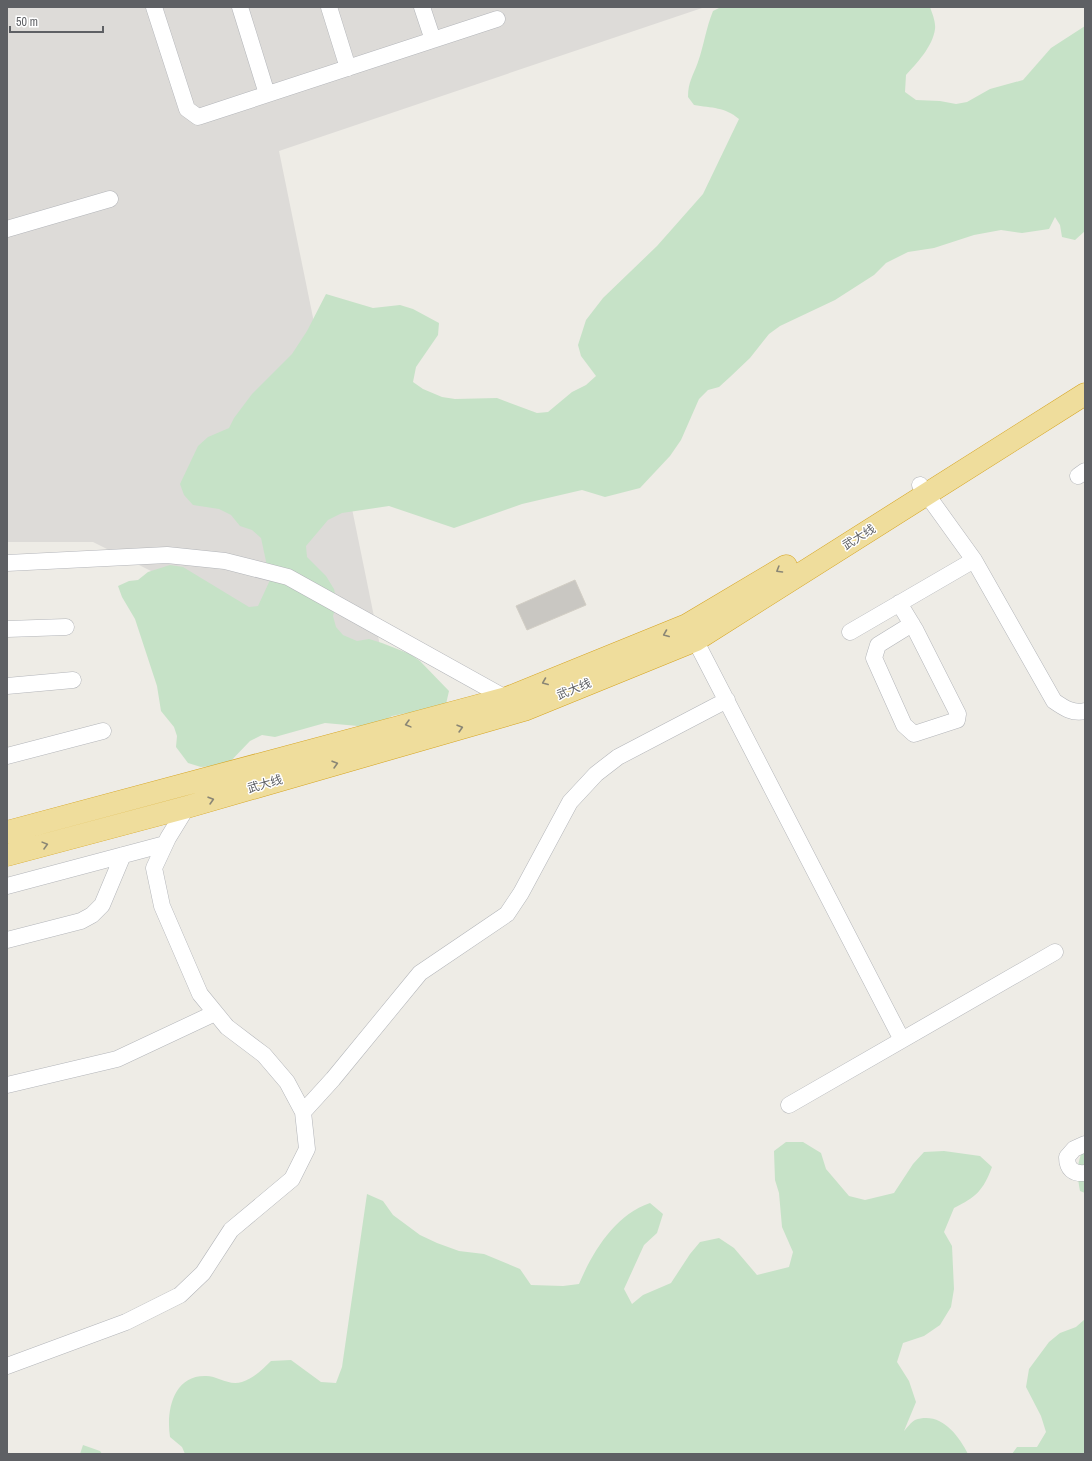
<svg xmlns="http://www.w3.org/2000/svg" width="1092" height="1461" viewBox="0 0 1092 1461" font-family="'Archivo Narrow','Noto Sans SC',sans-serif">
<rect width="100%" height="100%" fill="#eeece6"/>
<path fill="#dddbd8" d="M7,7H705L279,151L389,690L93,542H7Z"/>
<path fill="#c6e2c7" d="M721,7H930C932,13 936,22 935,29C933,46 917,63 906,75L905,92L916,100L940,101L956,104L967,102L990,89L1023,80L1051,48L1085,26V231L1075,240L1062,237L1060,225L1055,217L1049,229L1022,233L1001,230L974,235L934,248L908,252L886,263L874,275L835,300L780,326L769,334L750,358L730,377L719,387L708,390L699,399L681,440L670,456L640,488L605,497L582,490L522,504L454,528L389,506L342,513L328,520L306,546L307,557L326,576L334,589L337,603L333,616L336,627L343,635L357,641L369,639L382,643L410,654L420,661L449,691L446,704L419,713H407L392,716L380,723L369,727L325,723L275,737L262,735L250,741L227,765L201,767L188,763L176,747L177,736L174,727L161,711L157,686L135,619L122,597L118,586L129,581L138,580L148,572L170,565L183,567L249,607L258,606L270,580L261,538L252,530L240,526L231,515L219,509L193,505L184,495L180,484L198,446L208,437L229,428L234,418L252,394L292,354L307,331L326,294L373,308L400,305L413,309L439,323L438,335L416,367L413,382L423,389L442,397L455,399L497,398L537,413L548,412L572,392L586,385L596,376L581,356L578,345L586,320L603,298L657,246L703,194L739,119C725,107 712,108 694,105L688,97C688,82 693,76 698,62C704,45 706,28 713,11Z
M786,1142H803L821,1153L826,1169L849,1196L865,1200L894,1193L913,1164L924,1152L944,1151L980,1156L992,1167C983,1191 976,1197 954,1208L944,1232L952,1246L954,1289L951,1307L940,1325L924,1336L903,1343L897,1362L909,1381L916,1402L904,1431C907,1428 911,1422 915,1420C940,1411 958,1434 968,1454H185L182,1447L170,1437C166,1411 173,1375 206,1376C218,1376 228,1386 242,1382C254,1378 263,1369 271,1361L291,1360L321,1382L336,1383L342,1367L367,1194L383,1201L393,1215L420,1235L437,1243L459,1251L484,1254L520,1269L531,1285L563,1286L579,1284C593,1251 615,1215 650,1203L663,1214L657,1233L644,1245L624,1289L632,1304L643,1295L671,1283L690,1254L700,1242L719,1238L734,1248L757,1275L789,1267L793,1252L782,1227L779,1193L775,1180L774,1151Z
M1085,1147V1193L1080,1191C1077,1175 1076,1161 1085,1147Z
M1085,1319V1454H1012L1017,1447H1037L1046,1432L1041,1416L1026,1387L1029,1369L1049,1342L1060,1333L1076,1327Z
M83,1445L100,1451L102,1454H80Z"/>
<path fill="#c9c7c2" stroke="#d2cec5" d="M575,580L586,605L527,630L516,606Z"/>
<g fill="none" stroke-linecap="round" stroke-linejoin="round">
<defs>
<path id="minor" d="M154,7L187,109L198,117L497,19
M240,7L267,94
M329,7L348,68
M422,7L433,40
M7,229L110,199
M1078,476L1085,471
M920,485L974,560L1054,701C1064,708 1073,714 1085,711
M7,563L167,555L225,561L288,577L511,701
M899,603L916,631L958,714L957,720L914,734L904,725L874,658L878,645L912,624
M7,629L66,627
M691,632L902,1040
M850,632L974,560
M7,686L73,680
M7,756L103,731
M7,886L165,844
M7,940L81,921L92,915L102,905L123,855
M7,1085L117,1059L215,1013
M789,1105L1055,952
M303,1112L333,1079L420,973L507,914L521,893L570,802L596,774L618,757L727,700
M1085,1144L1074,1149L1067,1157C1067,1169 1073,1174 1085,1173
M7,1366L126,1322L180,1295L203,1273L231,1230L292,1179L307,1149L303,1112L287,1082L264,1055L227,1027L200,994L162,906L154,868L168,838L187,807"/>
<path id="highway" d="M7,832L507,698L687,625L786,566
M7,855L187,807L524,710L696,640L1085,394"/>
</defs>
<use href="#minor" stroke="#b3b5b9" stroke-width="17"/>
<use href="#highway" stroke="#d5a31e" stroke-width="23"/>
<use href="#minor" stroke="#fff" stroke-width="16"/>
<use href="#highway" stroke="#efdd9c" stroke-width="22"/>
</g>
<defs><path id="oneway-chevron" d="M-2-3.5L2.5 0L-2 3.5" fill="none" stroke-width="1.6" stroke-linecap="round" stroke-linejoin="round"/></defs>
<g stroke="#8a8675">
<use href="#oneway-chevron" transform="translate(779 570) rotate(149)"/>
<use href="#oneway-chevron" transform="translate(666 634) rotate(158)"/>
<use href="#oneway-chevron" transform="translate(545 682) rotate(158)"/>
<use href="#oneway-chevron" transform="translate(408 724) rotate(165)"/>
<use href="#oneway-chevron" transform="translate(460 728) rotate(-16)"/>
<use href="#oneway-chevron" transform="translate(335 764) rotate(-16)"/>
<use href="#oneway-chevron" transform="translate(211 800) rotate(-16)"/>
<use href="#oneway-chevron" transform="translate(45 845) rotate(-15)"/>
</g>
<g text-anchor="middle" stroke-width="3" stroke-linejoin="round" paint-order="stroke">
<g font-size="12" fill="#5e6064" stroke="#fff">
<text transform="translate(859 537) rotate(-32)" y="4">武大线</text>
<text transform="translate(574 689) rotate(-22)" y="4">武大线</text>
<text transform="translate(265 784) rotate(-16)" y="4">武大线</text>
</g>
</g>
<rect width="1092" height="1461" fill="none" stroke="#5e6064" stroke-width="16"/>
<path d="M10 26v6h93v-6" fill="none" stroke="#5e6064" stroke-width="2"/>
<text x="16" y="26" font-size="12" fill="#5e6064" stroke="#ffffff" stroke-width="3" paint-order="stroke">50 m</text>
</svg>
